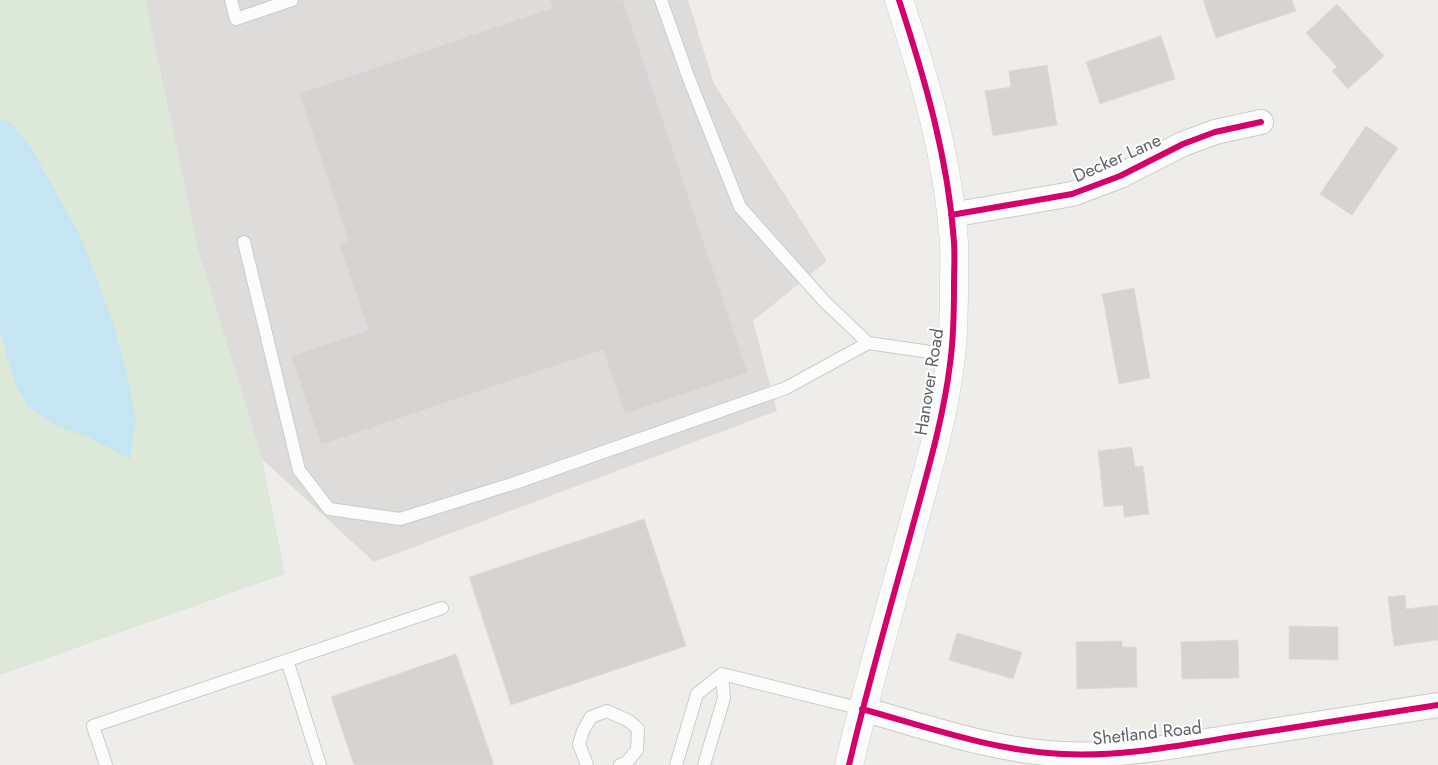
<svg xmlns="http://www.w3.org/2000/svg" width="1438" height="765" viewBox="0 0 1438 765" font-family="Jost,sans-serif">
<rect width="100%" height="100%" fill="#efedea"/>
<path fill="#dedcdb" d="M145,0H688L714,84L827,261L753,321L777,411L374,562L262,459L198,250Z"/>
<path fill="#dce8d8" d="M0,0H145L198,250L262,459L285,574L0,675Z"/>
<path fill="#c5e5f2" d="M0,119L10,122L30,146L80,235L98,282L114,327L126,371L136,419L130,459L88,437L55,425L29,408L17,388L0,332Z"/>
<path fill="#d6d4d3" stroke="#dedcda" d="M549,0H623L748,373L625,414L603,350L321,445L291,356L368,330L339,244L348,240L299,93L552,8Z
M1203,0H1292L1296,11L1216,38Z
M1337,4L1384,56L1348,89L1332,71L1337,67L1306,33Z
M1161,36L1175,79L1100,104L1086,62Z
M1047,65L1057,125L993,136L985,91L1011,87L1009,71Z
M1366,126L1398,148L1352,215L1320,194Z
M1134,288L1150,378L1119,384L1102,294Z
M1132,447L1135,467L1143,466L1149,514L1124,517L1123,505L1104,507L1098,451Z
M644,519L686,646L511,705L469,577Z
M1405,595L1406,609L1438,605V640L1394,646L1388,597Z
M1289,626L1338,627V660L1289,659Z
M957,633L1022,652L1013,679L949,660Z
M1238,640L1239,678L1182,679L1181,642Z
M1122,641V647H1136L1137,687L1077,689L1076,642Z
M456,654L494,765H354L331,697Z"/>
<g fill="none" stroke-linecap="round" stroke-linejoin="round">
<defs>
<path id="service" d="M231,0L236,19L292,0
M661,0L689,79L740,207L824,301L868,343L951,355
M244,242L299,470L329,509L400,519L515,483L786,388L868,343
M287,660L320,765
M722,674L862,709
M106,765L93,726L442,608
M587,765L579,744L583,731L591,717L607,711L629,721L638,729L637,750L626,763L620,765
M676,765L697,694L722,674
M704,765L724,698L722,674"/>
<path id="minor" d="M951,215L1072,194L1120,176L1183,144L1215,132L1261,122
M862,709C927,727 994,751 1062,754C1119,757 1176,746 1232,737C1300,727 1369,716 1438,705"/>
<path id="tertiary" d="M849,765C867,688 889,612 910,536C925,480 943,422 950,364C954,337 954,311 954,285C954,271 955,256 954,242C948,158 925,79 899,0"/>
</defs>
<use href="#service" stroke="#cbcbca" stroke-width="14"/>
<use href="#minor" stroke="#cbcbca" stroke-width="26"/>
<use href="#tertiary" stroke="#cbcbca" stroke-width="29"/>
<use href="#service" stroke="#fdfcfc" stroke-width="12"/>
<use href="#minor" stroke="#fdfcfc" stroke-width="24"/>
<use href="#tertiary" stroke="#fdfcfc" stroke-width="28"/>
<defs>
<path id="cycleway" d="M951,215L1072,194L1120,176L1183,144L1215,132L1261,122
M862,709C927,727 994,751 1062,754C1119,757 1176,746 1232,737C1300,727 1369,716 1438,705
M849,765C867,688 889,612 910,536C925,480 943,422 950,364C954,337 954,311 954,285C954,271 955,256 954,242C948,158 925,79 899,0"/>
</defs>
<use href="#cycleway" stroke="#fff" stroke-width="9"/>
<use href="#cycleway" stroke="#d6006c" stroke-width="6"/>
</g>
<g text-anchor="middle" stroke-width="4" stroke-linejoin="round" paint-order="stroke">
<g font-size="18" fill="#606467" stroke="#fff">
<text transform="translate(1117 158) rotate(-24)" y="6">Decker Lane</text>
<text transform="translate(929 382) rotate(-81)" y="6">Hanover Road</text>
<text transform="translate(1147 733) rotate(-6)" y="6">Shetland Road</text>
</g>
</g>
</svg>
